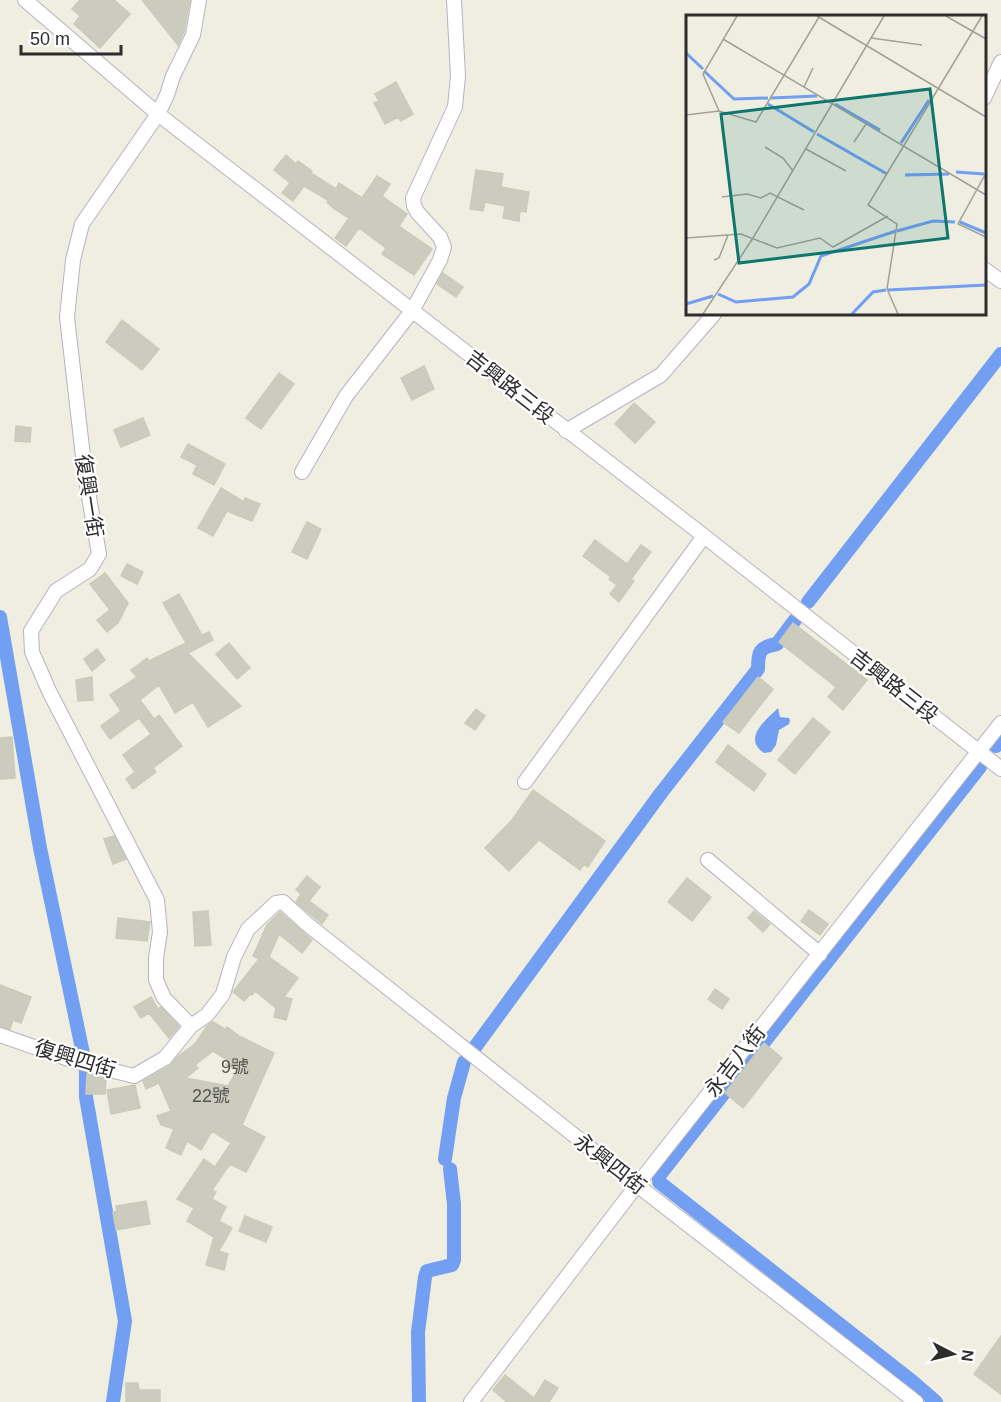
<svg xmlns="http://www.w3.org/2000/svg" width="1001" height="1402" viewBox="0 0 1001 1402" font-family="Arial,'Noto Sans TC',sans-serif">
<rect width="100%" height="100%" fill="#efeee0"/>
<path fill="#729ff2" d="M778,708L780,717L789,718L790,720L789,724L779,730L776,745L771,752L764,753C742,738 766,720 778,708Z"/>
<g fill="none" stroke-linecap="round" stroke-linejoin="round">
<path stroke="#729ff2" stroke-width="14" d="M808,602L1001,354
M0,617L40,848L85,1063
M996,746L1001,740
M473,1050L661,793L758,669C758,652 759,647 777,644L795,620
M86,1067V1097L125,1321L113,1402
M445,1159L454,1098L464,1062
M419,1402L418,1332L425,1277L427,1271L452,1265L454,1260V1204L450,1169
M936,1402L913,1382L659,1182V1176L980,767"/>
</g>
<path fill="#cbcbbe" stroke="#cacbb9" stroke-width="1.5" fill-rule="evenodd" d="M80,0H114L130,14L100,48L74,24L80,16L72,9Z
M142,0H190L184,32L178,45Z
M396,82L413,114L401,121L398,117L385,124L374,103L379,101L375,94Z
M286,155L296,164L298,161L312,171L311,173L336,189L339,183L362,198L377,176L390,184L382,196L407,214L399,226L432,249L414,275L382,254L386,248L359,228L346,246L335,238L349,218L333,208L327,202L328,200L304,186L293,201L282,193L290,183L274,170Z
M476,170L503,174L501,187L529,192L526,212L520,211L519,221L503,218L505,206L485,202L483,211L470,209Z
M443,273L463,287L456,297L437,284Z
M122,320L159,349L142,370L106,342Z
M424,366L434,389L412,400L401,378Z
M279,373L294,384L261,429L246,418Z
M634,403L655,422L635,443L615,424Z
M143,418L150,435L121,447L114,430Z
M16,426L31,428L30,442L15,441Z
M188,444L225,464L214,485L193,474L197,465L181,457Z
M221,488L244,502L245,498L260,504L252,521L227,511L213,536L198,528Z
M307,522L321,529L307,559L292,552Z
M595,540L627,564L641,545L651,552L631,579L634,581L619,602L610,594L617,585L609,579L611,577L583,556Z
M127,564L143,572L137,584L121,576Z
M105,573L128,603L118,623L107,632L97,620L110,610L90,584Z
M179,594L202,635L209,632L213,640L188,653L241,706L208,727L193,702L175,713L159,685L140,700L154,719L159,715L182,746L153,768L156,772L133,789L126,779L135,772L123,755L151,734L139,718L110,739L101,726L121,711L110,695L137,677L131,670L147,658L149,661L186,643L163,603Z
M793,623L867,680L843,710L828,697L836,687L779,642Z
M229,643L250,668L237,679L216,654Z
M97,649L105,660L92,671L84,659Z
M92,677L93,700L78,701L76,680Z
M758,677L773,689L739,733L723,722Z
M476,709L485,716L475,730L465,723Z
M813,718L830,732L795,774L778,760Z
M12,737L15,778L0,779V738Z
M728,745L766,774L754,791L716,762Z
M533,790L605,841L588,867L584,864L580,870L539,840L509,871L485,848L512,820Z
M114,836L126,859L113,864L104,839Z
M307,876L320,887L309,901L328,915L322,924L296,902L301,894L296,890Z
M687,878L711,897L692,921L668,902Z
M809,910L828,924L820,935L801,921Z
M208,911L211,945L195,946L193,912Z
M754,911L770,924L763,932L748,918Z
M280,912L312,940L302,953L279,934L269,957L298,978L284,997L292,999L286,1020L274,1017L276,1008L255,991L252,995L250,994L244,1001L233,992L259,959L253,956L267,925Z
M118,918L150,922L147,941L116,938Z
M0,985L31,997L21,1023L13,1020L10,1029L0,1026Z
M715,989L729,999L722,1009L708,999Z
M151,997L158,1009L161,1007L179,1027L169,1038L149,1013L141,1018L134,1007Z
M213,1022L226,1030L227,1027L239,1036L274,1053L242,1125L265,1137L246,1172L230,1164L212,1190L216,1192L212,1199L226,1207L219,1221L232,1228L219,1251L228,1254L224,1270L206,1265L214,1237L187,1221L194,1208L177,1199L204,1159L215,1167L231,1143L212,1131L201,1150L187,1141L181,1155L166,1148L174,1129L161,1125L157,1116L171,1111L159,1083L146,1089L143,1081L170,1066L177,1057L195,1044L207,1026ZM213,1051L229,1061L226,1065L237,1070L228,1086L186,1078L198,1068L195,1065Z
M764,1043L782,1058L743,1108L725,1093Z
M87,1074L106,1078L105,1094H86Z
M135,1085L140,1108L111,1114L107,1090Z
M146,1201L150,1224L116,1230L113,1212L117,1211L116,1206Z
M245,1216L272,1227L266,1242L239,1231Z
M1001,1336V1394L974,1374Z
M505,1375L534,1398L545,1380L558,1388L549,1402H507L493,1390Z
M126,1383H138L139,1390H160V1402H126Z"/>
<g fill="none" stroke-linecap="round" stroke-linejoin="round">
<defs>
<path id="minor" d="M25,0L158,114L704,536L1001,769
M984,98L1001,62
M984,269L1001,281
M566,431L661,375L714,314
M302,472L346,396L412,311L440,260L444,247L440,237L418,213L414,206L413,198L455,107L458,76L454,0
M525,782L704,536
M708,860L820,954
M191,1026L164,998L156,980V958L160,932L157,900L49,691L32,652L31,631L56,591L90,569L99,554L85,474L67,317L73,260L82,224L158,114L167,95L173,76L193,35L199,0
M0,1035L74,1061L134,1076L165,1058L191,1026L207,1015L223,994L234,957L248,929L276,903L283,902L307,924L637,1185L916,1402
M471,1402L637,1185L1001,723"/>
</defs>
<use href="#minor" stroke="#b6b3c1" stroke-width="16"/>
<use href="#minor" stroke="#fff" stroke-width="14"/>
</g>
<g text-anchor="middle" stroke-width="4.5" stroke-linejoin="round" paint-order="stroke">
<g font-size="18" fill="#545451">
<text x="235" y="1073">9號</text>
<text x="211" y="1102">22號</text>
</g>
<g font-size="21" fill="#2d2d2d" stroke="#fff">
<text transform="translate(510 387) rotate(38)" y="7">吉興路三段</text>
<text transform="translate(89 496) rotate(81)" y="7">復興一街</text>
<text transform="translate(894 686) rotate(38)" y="7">吉興路三段</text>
<text transform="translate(75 1059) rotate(17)" y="7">復興四街</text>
<text transform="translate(735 1061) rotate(-52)" y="7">永吉八街</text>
<text transform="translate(610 1164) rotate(38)" y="7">永興四街</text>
</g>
</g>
<g transform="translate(686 15)">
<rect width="300" height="300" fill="#efeee0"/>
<path fill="none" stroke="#729ff2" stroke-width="3" d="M0,38L17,54M18,56L48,84L82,83M85,83L131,81M82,89L128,117M149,89L194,115M131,119L201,159M215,128L243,85M270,157L298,159M219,160L263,159M274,207L300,218M211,216L247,206L269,207M202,275L300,270M32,279L50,287L107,282L123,269L135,241L210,216M0,289L27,281M166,299L187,277L200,275"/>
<path fill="none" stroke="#a1a198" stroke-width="1.5" d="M131,1L300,102M260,1L300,24M185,23L236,30M37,24L300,180M118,72L127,53M33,96L17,59L51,1M0,100L33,96L70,107L133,2M168,127L180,109M79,132L97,143L107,156M120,134L160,156M300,158L272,209L300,222M36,182L61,179L75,183L84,178L118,195M0,223L55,219L91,233L134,223L147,232L202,201M28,245L33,243L42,220M17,299L67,223L198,1M212,299L201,274L211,209L182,190L296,1"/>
<path fill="#0f766e" fill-opacity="0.15" stroke="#0f766e" stroke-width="3" d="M244,74L262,223L53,248L35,99Z"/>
<rect width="300" height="300" fill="none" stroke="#2d2d2d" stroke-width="3"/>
</g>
<g transform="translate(953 1354) rotate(97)" stroke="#ffffff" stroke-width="4.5" paint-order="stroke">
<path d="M0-4.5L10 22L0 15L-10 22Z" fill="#2d2d2d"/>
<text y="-9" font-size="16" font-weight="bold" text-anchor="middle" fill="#2d2d2d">N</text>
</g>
<path d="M21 45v9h100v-9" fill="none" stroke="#2d2d2d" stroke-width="3"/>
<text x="30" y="45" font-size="18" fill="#2d2d2d" stroke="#ffffff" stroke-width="4.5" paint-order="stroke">50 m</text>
</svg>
